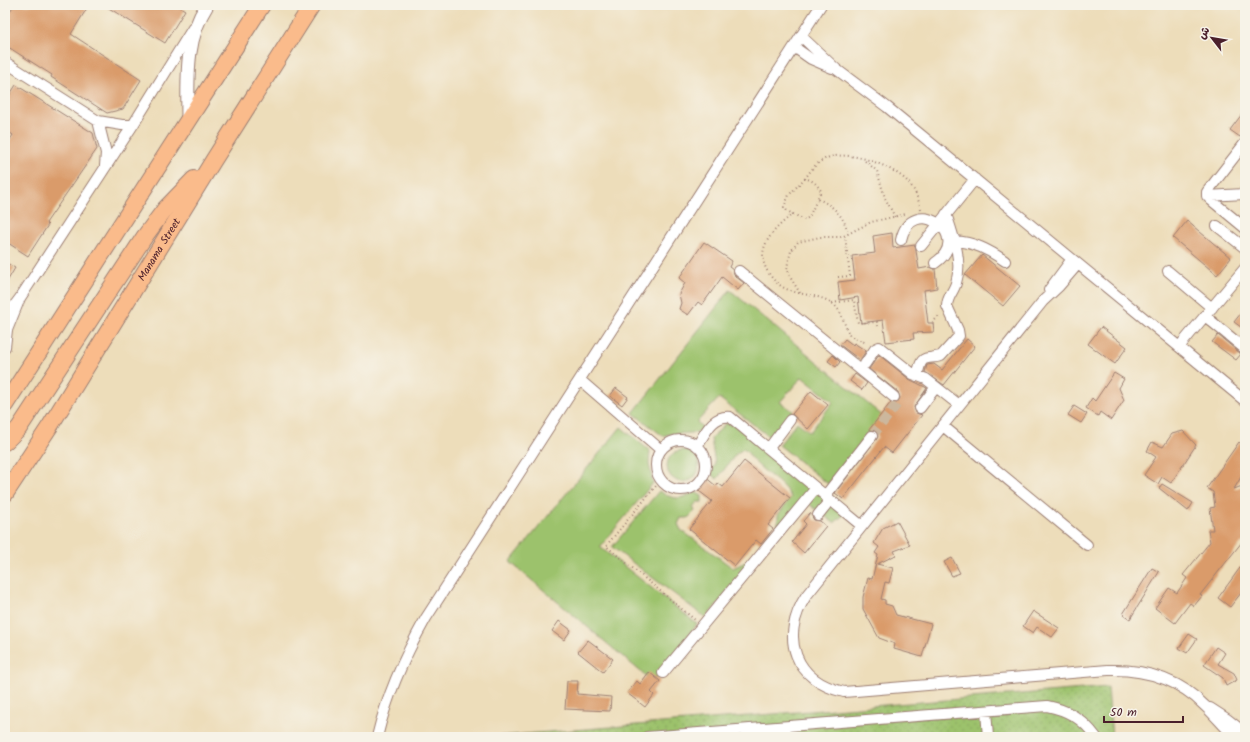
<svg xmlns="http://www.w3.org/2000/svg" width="1250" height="742" viewBox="0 0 1250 742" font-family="Kalam,'Playpen Sans Arabic',sans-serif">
<defs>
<pattern id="garden-dots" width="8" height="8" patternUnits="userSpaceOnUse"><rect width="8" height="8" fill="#9cc26c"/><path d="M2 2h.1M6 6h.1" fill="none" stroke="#88a65e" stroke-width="1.8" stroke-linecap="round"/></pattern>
</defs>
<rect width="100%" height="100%" fill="#f7f3e8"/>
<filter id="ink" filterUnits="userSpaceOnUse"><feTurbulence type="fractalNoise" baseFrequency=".025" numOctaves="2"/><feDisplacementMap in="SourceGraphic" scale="8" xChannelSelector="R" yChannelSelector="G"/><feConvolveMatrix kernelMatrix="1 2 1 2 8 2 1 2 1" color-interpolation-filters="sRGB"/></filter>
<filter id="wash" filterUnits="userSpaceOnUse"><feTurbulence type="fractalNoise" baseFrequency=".012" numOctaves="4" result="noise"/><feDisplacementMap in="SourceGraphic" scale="16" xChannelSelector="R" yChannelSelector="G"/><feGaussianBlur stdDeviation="0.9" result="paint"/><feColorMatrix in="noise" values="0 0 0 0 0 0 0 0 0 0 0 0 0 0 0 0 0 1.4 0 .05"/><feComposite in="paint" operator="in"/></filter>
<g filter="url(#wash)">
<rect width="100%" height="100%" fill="#edddba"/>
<path fill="#9cc26c" stroke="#73704c" d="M730,290L884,417L828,484L779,445L797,422L810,432L833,402L802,377L780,402L793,411L771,438L719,398L697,422L704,429C694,436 676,431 663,436L633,413Z
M726,423L738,426L846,513L834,523L804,500L778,532V515L791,497C782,481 765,474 753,460C749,456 749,452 743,449L736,454L717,479L711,474L715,464L711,439Z
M621,427L650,451L649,464L653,483L600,547L697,624L653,682L510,562Z
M667 466a16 16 0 1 1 32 0a16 16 0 1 1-32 0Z
M659,491C674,500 680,500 695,492L702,496V502H697L693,507L695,511L688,518H681L678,524L681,530L733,568L756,557L706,618L612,547Z"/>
<path fill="url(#garden-dots)" stroke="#73704c" d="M1108,687L1112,737H487Z"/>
<g id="blocks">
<path fill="#da9b6a" d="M14,5H89L71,34L141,80L123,109L107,113L51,77L52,75L5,45V19Z
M104,5H177L185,10L165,43Z
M16,85L93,133L97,149L46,223L48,225L28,256L5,241V147L13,135L5,129V102Z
M1245,110V130L1240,137L1230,130Z
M1187,221L1231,258L1217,275L1173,238Z
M892,233L893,248L915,245L919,269L930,267L935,269L937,288L924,290L928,323H933L934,332L913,333L914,339L886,342L883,320L861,323L858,297L840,300L838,282L855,280L852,256L875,253L873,236Z
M704,242L732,261L729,267L733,270L735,276L744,283L738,290L722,277L702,305L698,302L688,315L679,309L681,303L679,294L685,283L679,278Z
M982,255L1020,286L1003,306L965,275Z
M5,262L15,268L5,285Z
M1245,308V330L1234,322Z
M1101,327L1127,347L1115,364L1088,344Z
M1218,335L1241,354L1236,360L1212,342Z
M845,339L853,345L854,343L866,351L860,360L840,345Z
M967,339L975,346L944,385L925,372L927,365L934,364L942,370Z
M833,355L840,362L836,367L828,361Z
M879,355L909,379L927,388L914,407L916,413L922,415L892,453L884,447L843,499L835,493L878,437L876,431H868L891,402L897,403L900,398L898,392L869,369Z
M1114,373L1124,379L1119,388L1124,400L1111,420L1100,412L1098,416L1086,408L1092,398L1095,401Z
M855,374L867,383L862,390L850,381Z
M616,388L628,397L622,405L610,396Z
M811,391L828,405L808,429L792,414Z
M1074,406L1087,414L1081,423L1068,415Z
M1183,431L1196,445L1171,483L1162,477L1158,484L1144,475L1156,457L1147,451L1152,442L1163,447L1172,434Z
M1239,442L1245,447V470L1234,489L1245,485V545L1242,542L1200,595L1202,596L1194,606L1190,603L1175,623L1155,608L1169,588L1177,593L1187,578L1183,575L1210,542L1208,530H1213L1210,508L1215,507L1213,492L1207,488Z
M744,461L790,498L768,525L773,529L761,544L756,540L735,566L689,529L712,501L695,488L704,476L716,486L718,483L723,487Z
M1162,484L1193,503L1188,511L1159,488Z
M810,513L814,520L820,521L826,526L804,553L792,542L806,524L803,521Z
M897,521L910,545L894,551L896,555L877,564L893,568L889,583L885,582L881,599L885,600V604L892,606L896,615L931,624L922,657L894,649L895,644L879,638L863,609V597L868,578L872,579L878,555L875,553L879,547L874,543L883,528Z
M952,558L960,573L952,576L944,562Z
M1245,561V588L1230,607L1218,598Z
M1152,568L1159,572L1130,619L1123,614Z
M1033,611L1059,628L1052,637L1037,627L1033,633L1023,626Z
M559,621L571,630L564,640L552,631Z
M1189,634L1197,639L1187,653L1179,648Z
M588,640L613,659L603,672L578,652Z
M1216,647L1225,653L1218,664L1234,673L1237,680L1226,686L1223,678L1204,665Z
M649,672L660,681L651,692L654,695L645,707L627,693L637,681L640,684Z
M567,681H578L577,694L611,697L610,711L565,709Z"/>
</g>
</g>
<g filter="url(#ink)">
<use href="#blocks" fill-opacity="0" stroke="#9c7e72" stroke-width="1"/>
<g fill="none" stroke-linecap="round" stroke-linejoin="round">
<path stroke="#ccb79d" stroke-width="10" stroke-dasharray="10 5" stroke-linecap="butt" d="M872,436L897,404L894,397"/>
<defs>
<path id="service" d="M5,305L12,309"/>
<path id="minor" d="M801,36L836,69L887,107L1245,401
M794,47L811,59L832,68
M5,62L98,121L122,125H133
M98,121L106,153L105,166
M1245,143L1207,192V196L1211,200L1245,228
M1207,196L1245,194
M1217,226L1245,248
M901,240C911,192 976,235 935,263
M954,241C974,242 989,250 1005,261
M921,246L975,179
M1078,264L1059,286L1043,301L806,596C779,638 795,681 844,692L1108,670C1144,669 1179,679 1205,706C1216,716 1224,727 1235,737
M739,271L894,397
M1168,271L1212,308
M1049,290L1072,259
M20,298L133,125L193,28
M1205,316L1245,349
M5,318L20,298L7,330L5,347
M1179,347L1245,268
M865,364L875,349L879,347L913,374L926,379L959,405
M917,376C922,354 923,360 941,356L959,336L958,330L947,306C947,297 954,291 956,283C963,261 953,235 946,214
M580,380L661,450
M920,408L936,387
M943,426L1087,545
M656 465a25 25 0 1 1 50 0a25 25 0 1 1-50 0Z
M697,446C705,434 712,415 730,417L862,526
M769,448L790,420
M825,496L872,436
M818,515L830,500
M663,673L816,488
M1210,708L1227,719L1241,730
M986,711L988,737
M377,737C387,695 405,655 426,618L821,5
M647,737L1047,706C1068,710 1083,719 1096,737"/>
<path id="tertiary" d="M188,121C188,80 184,41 207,5"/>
<g id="primary">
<path d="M5,405L262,5"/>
<path d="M5,442L19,428L145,236L165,209L194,179"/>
<path id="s1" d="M5,494L50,426L213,161L312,5"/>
</g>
</defs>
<use href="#service" stroke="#9c7e72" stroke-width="7"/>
<use href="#minor" stroke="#9c7e72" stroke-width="12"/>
<use href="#tertiary" stroke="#9c7e72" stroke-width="15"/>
<use href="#primary" stroke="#9c7e72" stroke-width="18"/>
<path stroke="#9c7e72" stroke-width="2" stroke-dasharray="1 3" stroke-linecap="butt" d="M865,161L877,171L885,198L895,217
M804,179C811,178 818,185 821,191L809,217L805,220L787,211L784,207L789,195Z
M805,179C811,169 819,160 830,157C853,151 891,165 908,182C915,189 918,199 921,209
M818,199C834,206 845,217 848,234
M793,214C775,228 753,248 768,272C773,280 780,287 789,290C803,296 820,294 833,304C844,313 843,324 850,336L867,343
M838,277L850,276L845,236
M800,293L790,277L787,267L791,251L798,242L820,237H842L871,222L906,214
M832,303L854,300L858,323L877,322L878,326
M935,320L940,315
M661,480L606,546L695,620"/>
<use href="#service" stroke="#fff" stroke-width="5"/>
<use href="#minor" stroke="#fff" stroke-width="10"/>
<use href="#tertiary" stroke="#fff" stroke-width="13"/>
<use href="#primary" stroke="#fabb8b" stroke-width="16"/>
</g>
</g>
<g text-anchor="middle" stroke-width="3" stroke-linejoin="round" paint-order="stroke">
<g font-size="11" fill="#4a1f2b" stroke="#f7f3e8">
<text dy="4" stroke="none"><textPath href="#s1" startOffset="289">Manama Street</textPath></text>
</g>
</g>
<rect width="1250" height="742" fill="none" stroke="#f7f3e8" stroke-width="20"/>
<g transform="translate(1212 38) rotate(301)" stroke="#f7f3e8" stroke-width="3" paint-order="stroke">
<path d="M0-3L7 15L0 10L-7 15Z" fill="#4a1f2b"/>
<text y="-6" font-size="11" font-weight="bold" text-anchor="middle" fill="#4a1f2b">ش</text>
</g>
<path d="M1104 716v6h79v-6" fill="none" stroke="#4a1f2b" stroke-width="2"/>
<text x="1110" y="716" font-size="12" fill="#4a1f2b" stroke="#f7f3e8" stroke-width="3" paint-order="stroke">50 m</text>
</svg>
